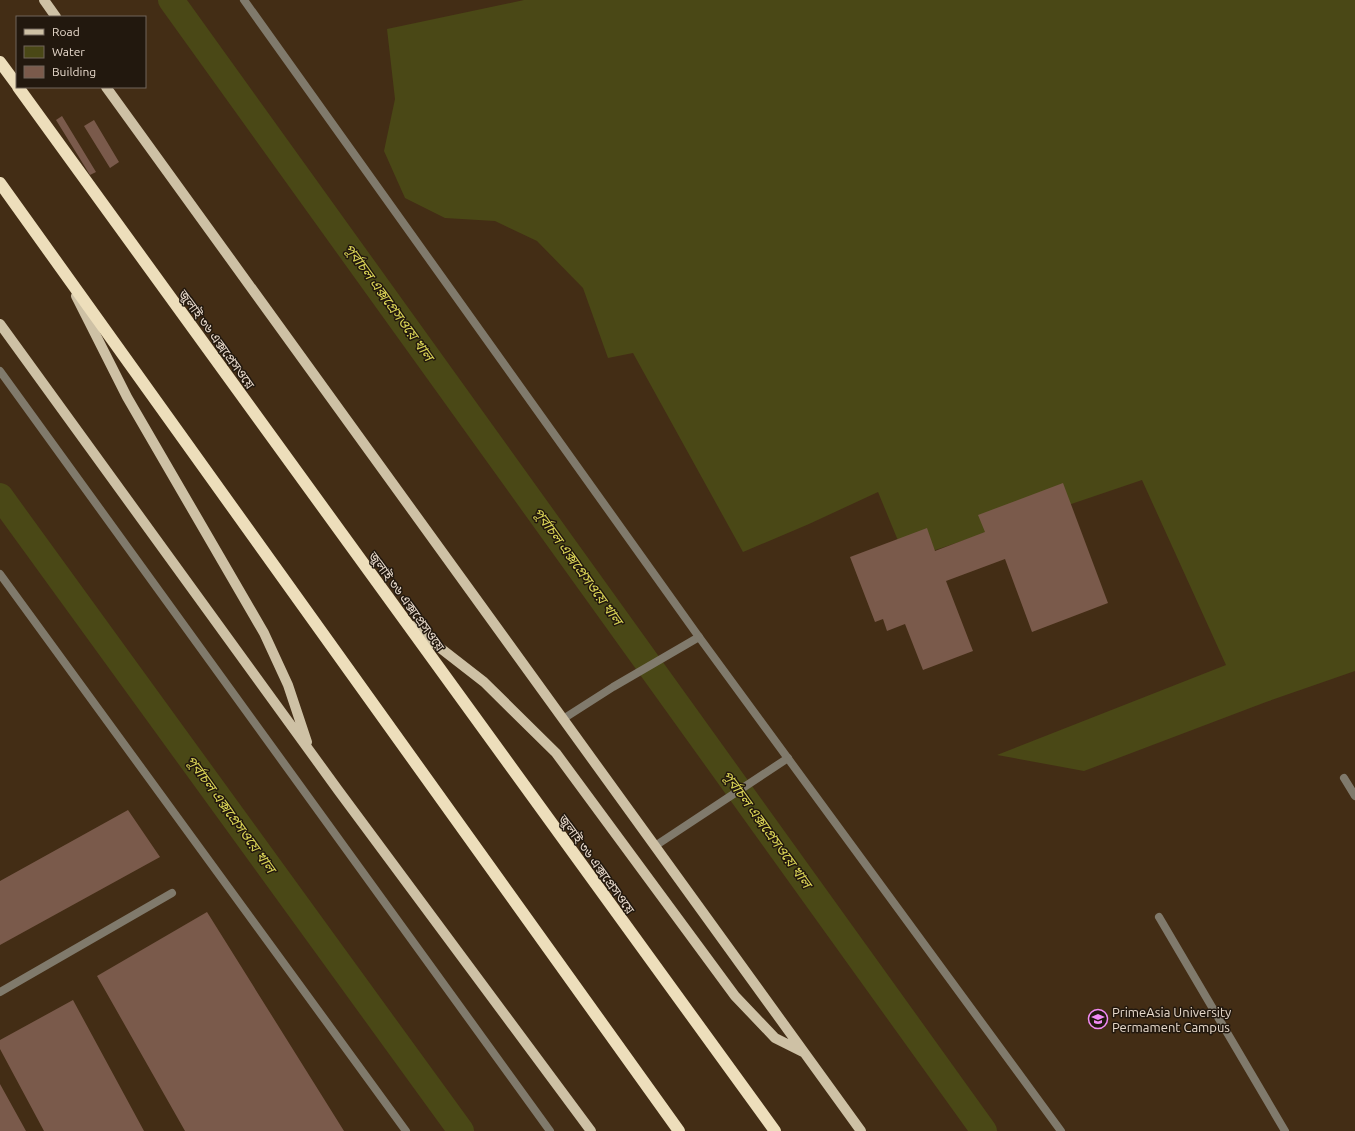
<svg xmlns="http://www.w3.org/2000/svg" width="1355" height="1131" viewBox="0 0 1355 1131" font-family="Ubuntu,'Noto Sans Bengali',sans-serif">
<rect width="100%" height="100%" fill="#432d15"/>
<path fill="#4a4816" d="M524,0H1355V671L1266,702L1084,771L997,755L1226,665L1142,480L906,560L878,492L809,524L743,552L633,353L608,358L583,288L537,241L495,221L445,218L405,198L384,151L395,99L387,29Z"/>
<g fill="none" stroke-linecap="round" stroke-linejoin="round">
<path stroke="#4a4816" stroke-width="26" d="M171,0L984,1131
M0,496L461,1131"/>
</g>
<path fill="#7a5a4b" d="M62,116L96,172L90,175L56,120Z
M94,120L119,162L110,168L84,126Z
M1063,483L1108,603L1032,632L1005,559L946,581L973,651L923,670L905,624L887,631L883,619L875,622L850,557L927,528L935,551L985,532L978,515Z
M128,810L160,857L0,945V881Z
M207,912L344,1131H185L97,976Z
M73,1000L144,1131H44L0,1049V1040Z
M0,1084L26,1131H0Z"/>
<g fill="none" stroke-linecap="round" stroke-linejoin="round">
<path stroke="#807a6c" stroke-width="8" d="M563,719L613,687L699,637
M655,846L788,758"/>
<path stroke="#807a6c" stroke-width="8" d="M244,0L699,637L1061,1131
M0,371L550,1131
M0,574L406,1131"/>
<path stroke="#807a6c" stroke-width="8" d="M1344,778L1355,796
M1159,917L1285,1131
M0,992L172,893"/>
<path stroke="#cec1a5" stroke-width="10" d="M44,0L56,17
M106,87L861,1131
M76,296L127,397L264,633L288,685L307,742
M0,324L338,790L591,1131
M412,626L484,682L556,753L735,996L775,1038L803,1052"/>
<path stroke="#eddebb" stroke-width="12" d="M0,62L17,85
M18,87L775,1131
M0,183L679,1131"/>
</g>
<defs>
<symbol id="university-ring" viewBox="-11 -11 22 22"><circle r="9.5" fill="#22180e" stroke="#f18af4" stroke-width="1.5"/><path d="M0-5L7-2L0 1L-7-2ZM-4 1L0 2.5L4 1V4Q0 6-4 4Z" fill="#f18af4"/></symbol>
</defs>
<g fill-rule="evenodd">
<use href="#university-ring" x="1087" y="1008" width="22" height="22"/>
</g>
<g text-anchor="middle" stroke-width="3" stroke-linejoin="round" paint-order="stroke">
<g font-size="13" fill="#e7d9cb" stroke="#22180e">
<text transform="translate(217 339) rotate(54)" y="5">জুলাই ৩৬ এক্সপ্রেসওয়ে</text>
<text transform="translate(407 601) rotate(54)" y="5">জুলাই ৩৬ এক্সপ্রেসওয়ে</text>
<text transform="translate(597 864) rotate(54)" y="5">জুলাই ৩৬ এক্সপ্রেসওয়ে</text>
</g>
<g font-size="13" fill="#e7d9cb" stroke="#22180e" text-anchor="start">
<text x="1112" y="1017">PrimeAsia University<tspan x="1112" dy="15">Permament Campus</tspan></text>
</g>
<g font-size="14" font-style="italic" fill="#d9d355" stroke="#22180e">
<text transform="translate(389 302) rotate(54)" y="5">পূর্বাচল এক্সপ্রেসওয়ে খাল</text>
<text transform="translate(578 566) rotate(54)" y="5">পূর্বাচল এক্সপ্রেসওয়ে খাল</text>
<text transform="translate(231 814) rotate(54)" y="5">পূর্বাচল এক্সপ্রেসওয়ে খাল</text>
<text transform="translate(767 829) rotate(54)" y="5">পূর্বাচল এক্সপ্রেসওয়ে খাল</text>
</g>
</g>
<rect x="16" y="16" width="130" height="72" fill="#22180e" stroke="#71655a"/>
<rect x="24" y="29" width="20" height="6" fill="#cec1a5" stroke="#71655a"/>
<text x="52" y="36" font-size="12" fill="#e7d9cb">Road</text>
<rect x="24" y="46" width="20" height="12" fill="#4a4816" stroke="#71655a"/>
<text x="52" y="56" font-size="12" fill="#e7d9cb">Water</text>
<rect x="24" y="66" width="20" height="12" fill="#7a5a4b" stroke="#71655a"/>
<text x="52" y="76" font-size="12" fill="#e7d9cb">Building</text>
</svg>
